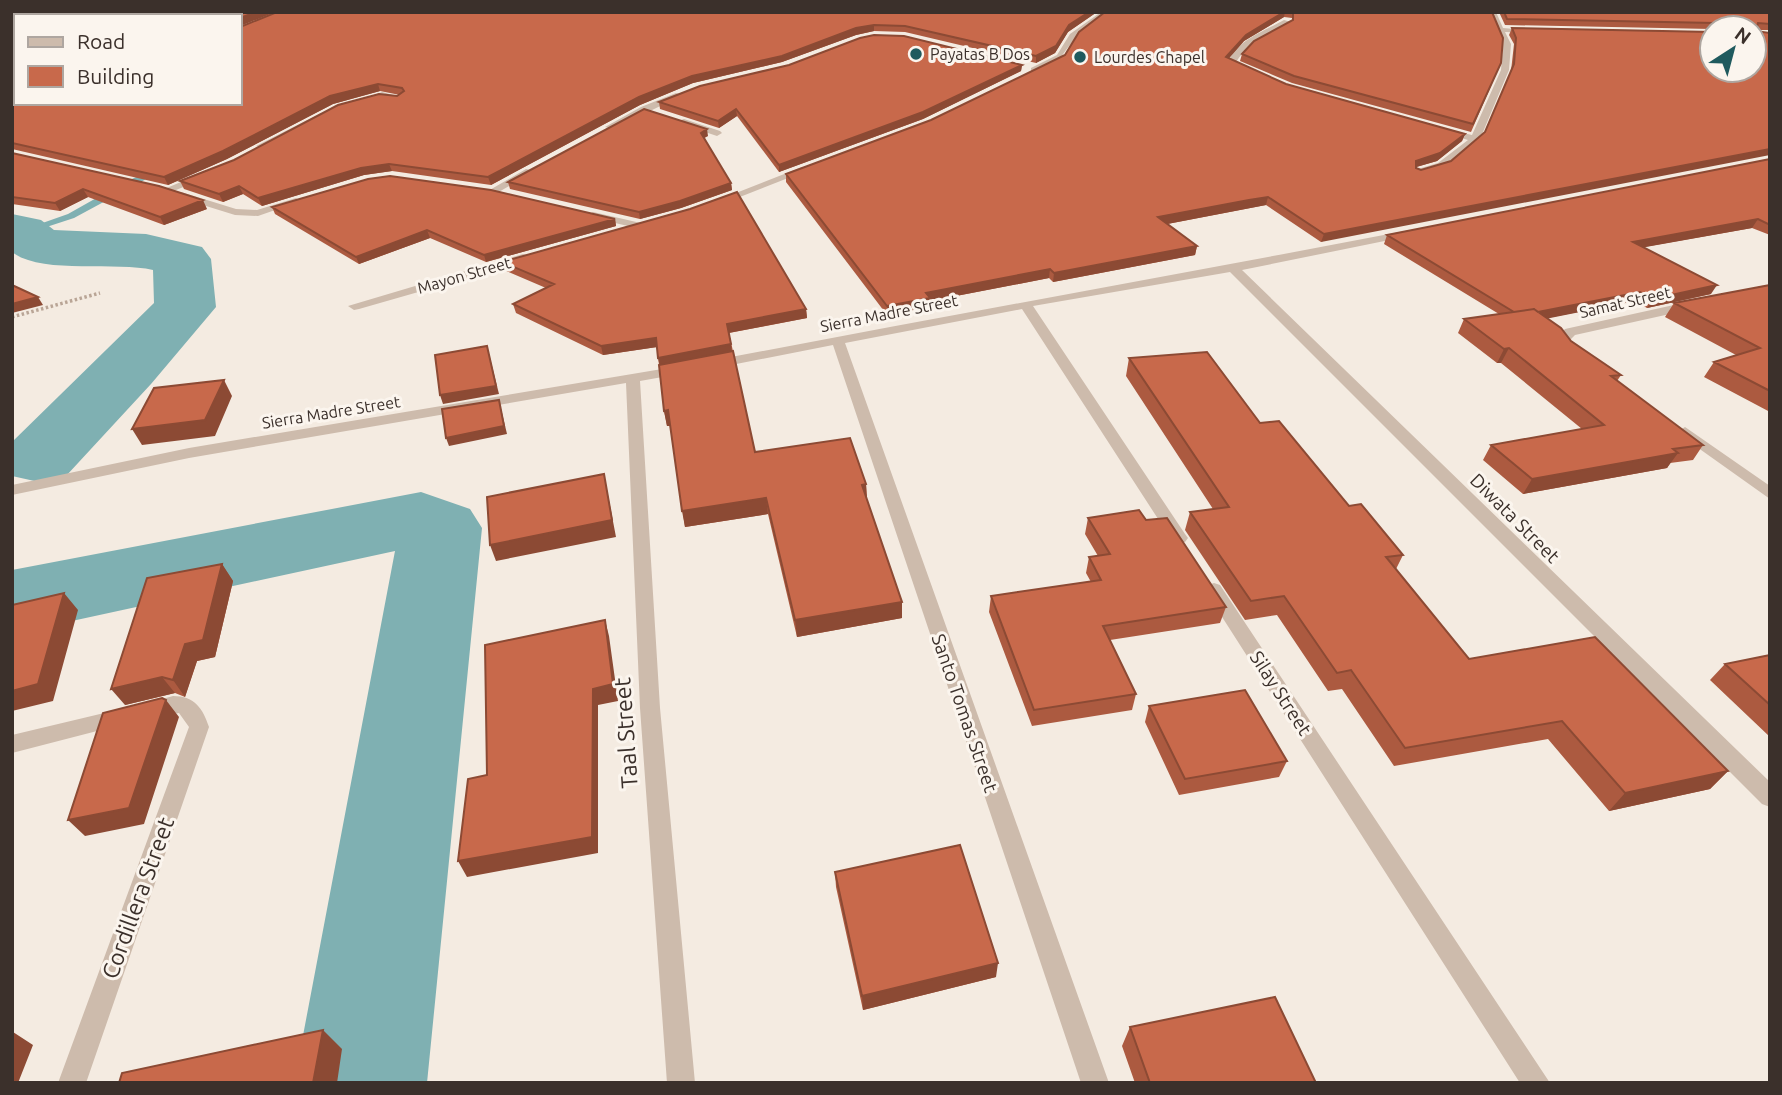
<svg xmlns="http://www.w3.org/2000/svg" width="1782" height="1095" viewBox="0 0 1782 1095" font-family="Ubuntu,sans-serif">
<rect width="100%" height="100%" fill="#f4ebe1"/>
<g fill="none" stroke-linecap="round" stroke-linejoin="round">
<path fill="#7fb0b2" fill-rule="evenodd" d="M154,169L161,171L74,218L22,235L17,232L68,214L123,183Z"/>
<path fill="#7fb0b2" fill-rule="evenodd" d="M12,214L41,220L54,230L146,234L202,247L211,259L216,307L151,384L66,476L39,482L12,476V442L154,303L153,270C116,261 41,275 12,252Z
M421,492L470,509L482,528L427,1083H294L395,551L12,634V570Z"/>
<path stroke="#b9a596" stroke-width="3.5" stroke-dasharray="2.5 2.5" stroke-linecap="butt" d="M12,317L100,293"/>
<path fill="#cdbbac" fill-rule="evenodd" d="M382,92L404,98L400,101L382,98L360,105L355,102Z
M321,113L329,115L264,148L256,146Z
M684,119L720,131L722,133L717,136L681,124V120Z
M202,173L206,174V178L171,192L162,190Z"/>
<path fill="#cdbbac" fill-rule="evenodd" d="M1101,12H1109C1100,21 1087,27 1078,36C1063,49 1059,72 1031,72V68L1057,55L1070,34Z
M1488,12H1496L1503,28L1537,31L1533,33L1505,32L1511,44L1509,70L1480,139L1446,167L1418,173V169L1438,163L1468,140L1441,132V128L1472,135L1501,70L1503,44Z
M1284,20L1291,22C1272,36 1249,41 1236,62L1253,70V74L1228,65C1232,42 1265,31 1284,20Z
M676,93L683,95L613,129L605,127L641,107Z
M802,167L811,169L722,204L713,202Z
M526,169L535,171L497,193L488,191Z
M181,192L236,209L257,210L296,198L301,201L258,216L235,215L177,197V193Z
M593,212L645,224L647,226L641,229L589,217L587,215Z
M1410,230L1414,231V235L1242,270L1770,782V807L1762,804L1230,272L1033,306L1185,534L1188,538L1185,542H1173L1022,309L845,343L1109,1083H1081L833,345L711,369L704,365L711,361C944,316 1177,275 1410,230Z
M523,254L527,255V261L359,309L354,310L348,306Z
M1692,301L1697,302V308L1575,335L1570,340L1581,353L1579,356H1569L1555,340L1565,329Z
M680,366L685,367V373L640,381L660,708L695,1083H667L640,708L626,383L189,458L12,495V485L189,448Z
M1685,427L1770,486V499L1680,435L1677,432Z
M1214,583L1220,585L1550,1083H1520L1208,595L1205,590L1208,585Z
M173,696C195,696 203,709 209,727L86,1083H58L189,727L179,713L148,719L141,717L138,711L141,705Z
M121,709L128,711L131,717L128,723L12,753V735Z"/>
</g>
<path fill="#ac5a40" d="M12,12H275L240,26V16H16V17H12Z
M277,12H1097L1068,32L1055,53L1036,63L905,32L874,31L856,35L782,62L693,83L640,105L491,185L392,171L364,175L262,206L243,194L223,202L184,189L180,181L400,95L380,91L333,104L227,159L168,185L12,149V86H14V84H12V28L240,103Z
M1105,12H1492L1501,63L1471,132L1292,83L1240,61L1242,54L1292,21V18L1284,17L1244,41L1229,58L1286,84L1465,134L1462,141L1437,161L1416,167L1421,170L1451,161L1485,132L1511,71L1514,44L1509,35L1512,28L1712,32L1754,28H1712V29L1505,25L1499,12H1770V30H1756L1321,242L1266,205L1167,224L1197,246L1195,255L1053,282L1049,278L930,301V307L887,315L786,182V174L931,120L1065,55Z
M789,65H1022L1021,71L923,119L779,172L737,116L719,128L660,109L659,102Z
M708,136L704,138L731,183L732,190L681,208L640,219L510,189L508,182Z
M12,153L207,209L164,225L88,197L60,211L12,204Z
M1770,159V235L1752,228L1644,247L1711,294L1647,308L1635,301L1547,318L1571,341L1621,375L1617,381L1703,445L1693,460L1670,463L1667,468L1523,494L1483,460L1491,445L1582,429L1501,363H1497L1458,333L1464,319L1499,314L1384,244L1387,235Z
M272,207L615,219L616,226L486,262L430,238L359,264L275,214Z
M502,262L806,309L807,318L729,333L755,452L866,484L867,499L902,618L797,637L768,514L685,527L670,426H667L664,411L657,347L603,355L516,313L513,304L546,288L504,270Z
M1770,285V412L1704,377L1714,362L1736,355L1665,317L1674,303Z
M1129,358L1260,423L1403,555L1396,569L1469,659L1728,771L1710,789L1609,811L1548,739L1394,766L1342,689L1328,691L1277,615L1245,620L1185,530L1190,512L1213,509L1126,376Z
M1088,518L1146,520L1226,607L1220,623L1110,640L1136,694L1132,710L1032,726L989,612L991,596L1091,582L1086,573L1089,557L1098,556L1085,534Z
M222,564L233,581L215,657L197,661L185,697L175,693L125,705Z
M1770,655V737L1710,680L1725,664Z
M1149,706L1287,761L1279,777L1179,795L1145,722Z
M835,872L996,977L863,1010L836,887Z
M1130,1027L1316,1083H1135L1122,1046Z"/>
<path fill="#8c4a34" d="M256,12H275L240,26V18Z
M1089,12H1097L1068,32L1055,53L1036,63V56L1069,25Z
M1284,12H1285L1284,17L1244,41L1224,64L1226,57L1246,35Z
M874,25V31L856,35L782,62L693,83L640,105L491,185L488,177L639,97L692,76L856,28Z
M1022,65L1021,71L923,119L779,172V165Z
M378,84L380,91L333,104L227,159L168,185L164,177L330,96Z
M736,109L737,116L719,128L718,121Z
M707,129L708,136L702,139L701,133Z
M1465,134L1462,141L1437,161L1413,168L1416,161Z
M1770,149V155L1321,242L1324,234Z
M389,164L392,171L364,175L262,206L258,198L361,168Z
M731,183L732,190L681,208L640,219L639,212Z
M239,186L243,194L223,202L219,194Z
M83,189L88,197L60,211L55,203Z
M1268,197L1266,205L1157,226L1158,217Z
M203,200L207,209L164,225L160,217Z
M615,219L616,226L486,262L484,255Z
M1758,219L1752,228L1629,250L1633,242Z
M427,230L430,238L359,264L356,257Z
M1197,246L1195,255L1053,282L1054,273Z
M1050,269L1049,278L930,301V307L887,315V306L926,293Z
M1717,285L1711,294L1647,308L1653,299Z
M1640,292L1635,301L1515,325L1520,316Z
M38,297L43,305L12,313V304Z
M806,309L807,318L728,333L727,324Z
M656,338L657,347L603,355L601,346Z
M731,344L732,353L660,367L658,358Z
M487,346L499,394L443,404L440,395Z
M1509,348L1501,363H1497L1504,349Z
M224,380L232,396L215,436L142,445L132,429Z
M499,400L507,434L449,446L446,438Z
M668,410L671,426H667L664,411Z
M1678,453L1667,468L1523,494L1532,479Z
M604,474L616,537L496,561L490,545Z
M866,484L867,501L862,485Z
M766,498L768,514L685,527L682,511Z
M222,564L233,581L215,657L197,661L185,697L173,680L185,644Z
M64,593L78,610L53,701L12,711V691Z
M902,602V618L797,637L795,620Z
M605,620L609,636L618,701L598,705V853L467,877L458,861L593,689Z
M162,677L175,693L125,705L111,689Z
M166,700L179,717L144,824L85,836L68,820Z
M1728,771L1710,789L1609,811L1625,793Z
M998,963L996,977L863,1010L862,996Z
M323,1030L342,1049L337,1083H313Z
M13,1032L33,1045L18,1083H12Z"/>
<path fill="#c8694b" stroke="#8c4a34" stroke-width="2" d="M37,12H256L240,18V16H33L37,15Z
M277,12H1089L1069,25L1056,46L1036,56L905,26L874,25L856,28L782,56L692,76L639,97L488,177L389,164L361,168L258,198L239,186L219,194L180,181L234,160L338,105L379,94L397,96L404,91L402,88L378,84L330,96L223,151L164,177L12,143V86H14V76H12V28L15,21H16V103H240V27Z
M1105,12H1284L1246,35L1226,57L1286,84L1465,134L1440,153L1416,161V168L1421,170L1451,161L1485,132L1514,64L1516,38L1512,28L1712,32V70H1754V28H1717L1715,23L1507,19L1504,12H1770V24L1758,23L1756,31L1770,33V149L1324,234L1268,197L1249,200L1158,217L1197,246L1054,273L1050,269L926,293L930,298L887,306L786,174L931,120L1065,55L1079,32Z
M1293,12H1492L1503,38L1501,63L1473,124L1294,76L1242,54L1254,41L1293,20Z
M874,35L904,36L1022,65L923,112L779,165L736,109L718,121L659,102L700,86L789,65L860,38Z
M644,109L707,129L701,133L731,183L680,201L639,212L508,182Z
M12,153L159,186L203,200L160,217L83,189L55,203L12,197Z
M1770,159V225L1758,219L1633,242L1717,285L1653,299L1640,292L1538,312L1534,309L1514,312L1387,235Z
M390,176L491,190L615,219L484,255L427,230L356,257L272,207L368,179Z
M737,192L806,309L727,324L731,344L658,358L656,338L601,346L513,304L554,284L502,262L690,209Z
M12,285L38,297L12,304Z
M1770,285V391L1714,362L1760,348L1674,303Z
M1534,309L1561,328L1571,341L1621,375L1611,376L1703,445L1673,449L1678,453L1532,479L1491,445L1604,425L1509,348L1504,349L1464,319Z
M487,346L496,386L440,395L435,355Z
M733,351L755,452L850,438L866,484L862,485L902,602L795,620L766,498L682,511L668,410L664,411L659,365Z
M1207,352L1260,423L1279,421L1349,506L1361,504L1403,555L1386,557L1469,659L1595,637L1728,771L1625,793L1562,721L1405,748L1351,670L1337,673L1284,596L1251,601L1190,512L1229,507L1129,358Z
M224,380L205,420L132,429L154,388Z
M499,400L504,426L446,438L442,409Z
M604,474L612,520L490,545L487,497Z
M1139,510L1146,520L1167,518L1226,607L1103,626L1136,694L1034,710L991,596L1101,580L1089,557L1110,554L1088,518Z
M222,564L203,640L185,644L173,680L162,677L111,689L147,578Z
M64,593L38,684L12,691V605Z
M605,620L613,684L593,689L592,837L458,861L468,779L487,775L485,645Z
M1770,655V705L1725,664Z
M1245,690L1287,761L1185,779L1149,706Z
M162,698L166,700L129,808L68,820L103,713Z
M960,845L998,963L862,996L835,872Z
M1275,997L1316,1083H1150L1130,1027Z
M323,1030L313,1083H119L122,1073Z"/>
<g fill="#1f5a5e" stroke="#fbf5ee" stroke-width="2.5">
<circle cx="916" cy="54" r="7"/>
<circle cx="1080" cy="57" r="7"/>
</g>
<g text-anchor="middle" stroke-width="6" stroke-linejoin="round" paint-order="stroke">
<g font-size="16" fill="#3b302b" stroke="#fbf5ee" text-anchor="start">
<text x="930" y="60">Payatas B Dos</text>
<text x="1094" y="63">Lourdes Chapel</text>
</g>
<g font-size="16" fill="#3b302b" stroke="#fbf5ee">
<text transform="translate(464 275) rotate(-16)" y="6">Mayon Street</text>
<text transform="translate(1625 302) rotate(-13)" y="6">Samat Street</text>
<text transform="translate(889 313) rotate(-11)" y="6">Sierra Madre Street</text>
<text transform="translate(331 412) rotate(-9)" y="6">Sierra Madre Street</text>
</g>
<g font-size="19" fill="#3b302b" stroke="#fbf5ee">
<text transform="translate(1515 518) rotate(45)" y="7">Diwata Street</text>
<text transform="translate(1281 693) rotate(57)" y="7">Silay Street</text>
<text transform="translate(965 713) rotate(71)" y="7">Santo Tomas Street</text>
</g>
<g font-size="23" fill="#3b302b" stroke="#fbf5ee">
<text transform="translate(626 733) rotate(-94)" y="8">Taal Street</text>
<text transform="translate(138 898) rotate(-70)" y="8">Cordillera Street</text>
</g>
</g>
<rect width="1782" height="1095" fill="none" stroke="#3b302b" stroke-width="28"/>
<rect x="14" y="14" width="228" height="91" fill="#fbf5ee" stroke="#aea6a0" stroke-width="2"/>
<rect x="28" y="37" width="35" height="10" fill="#cdbbac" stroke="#aea6a0" stroke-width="2"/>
<text x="77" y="49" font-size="21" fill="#3b302b">Road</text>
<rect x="28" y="66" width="35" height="21" fill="#c8694b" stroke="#aea6a0" stroke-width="2"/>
<text x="77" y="84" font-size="21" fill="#3b302b">Building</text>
<g transform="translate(1733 49) rotate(36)"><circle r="33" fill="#fbf5ee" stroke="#aea6a0" stroke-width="2"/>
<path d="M0-5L12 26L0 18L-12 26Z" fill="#1f5a5e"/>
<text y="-10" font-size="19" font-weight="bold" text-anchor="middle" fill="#3b302b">N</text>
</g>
</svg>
